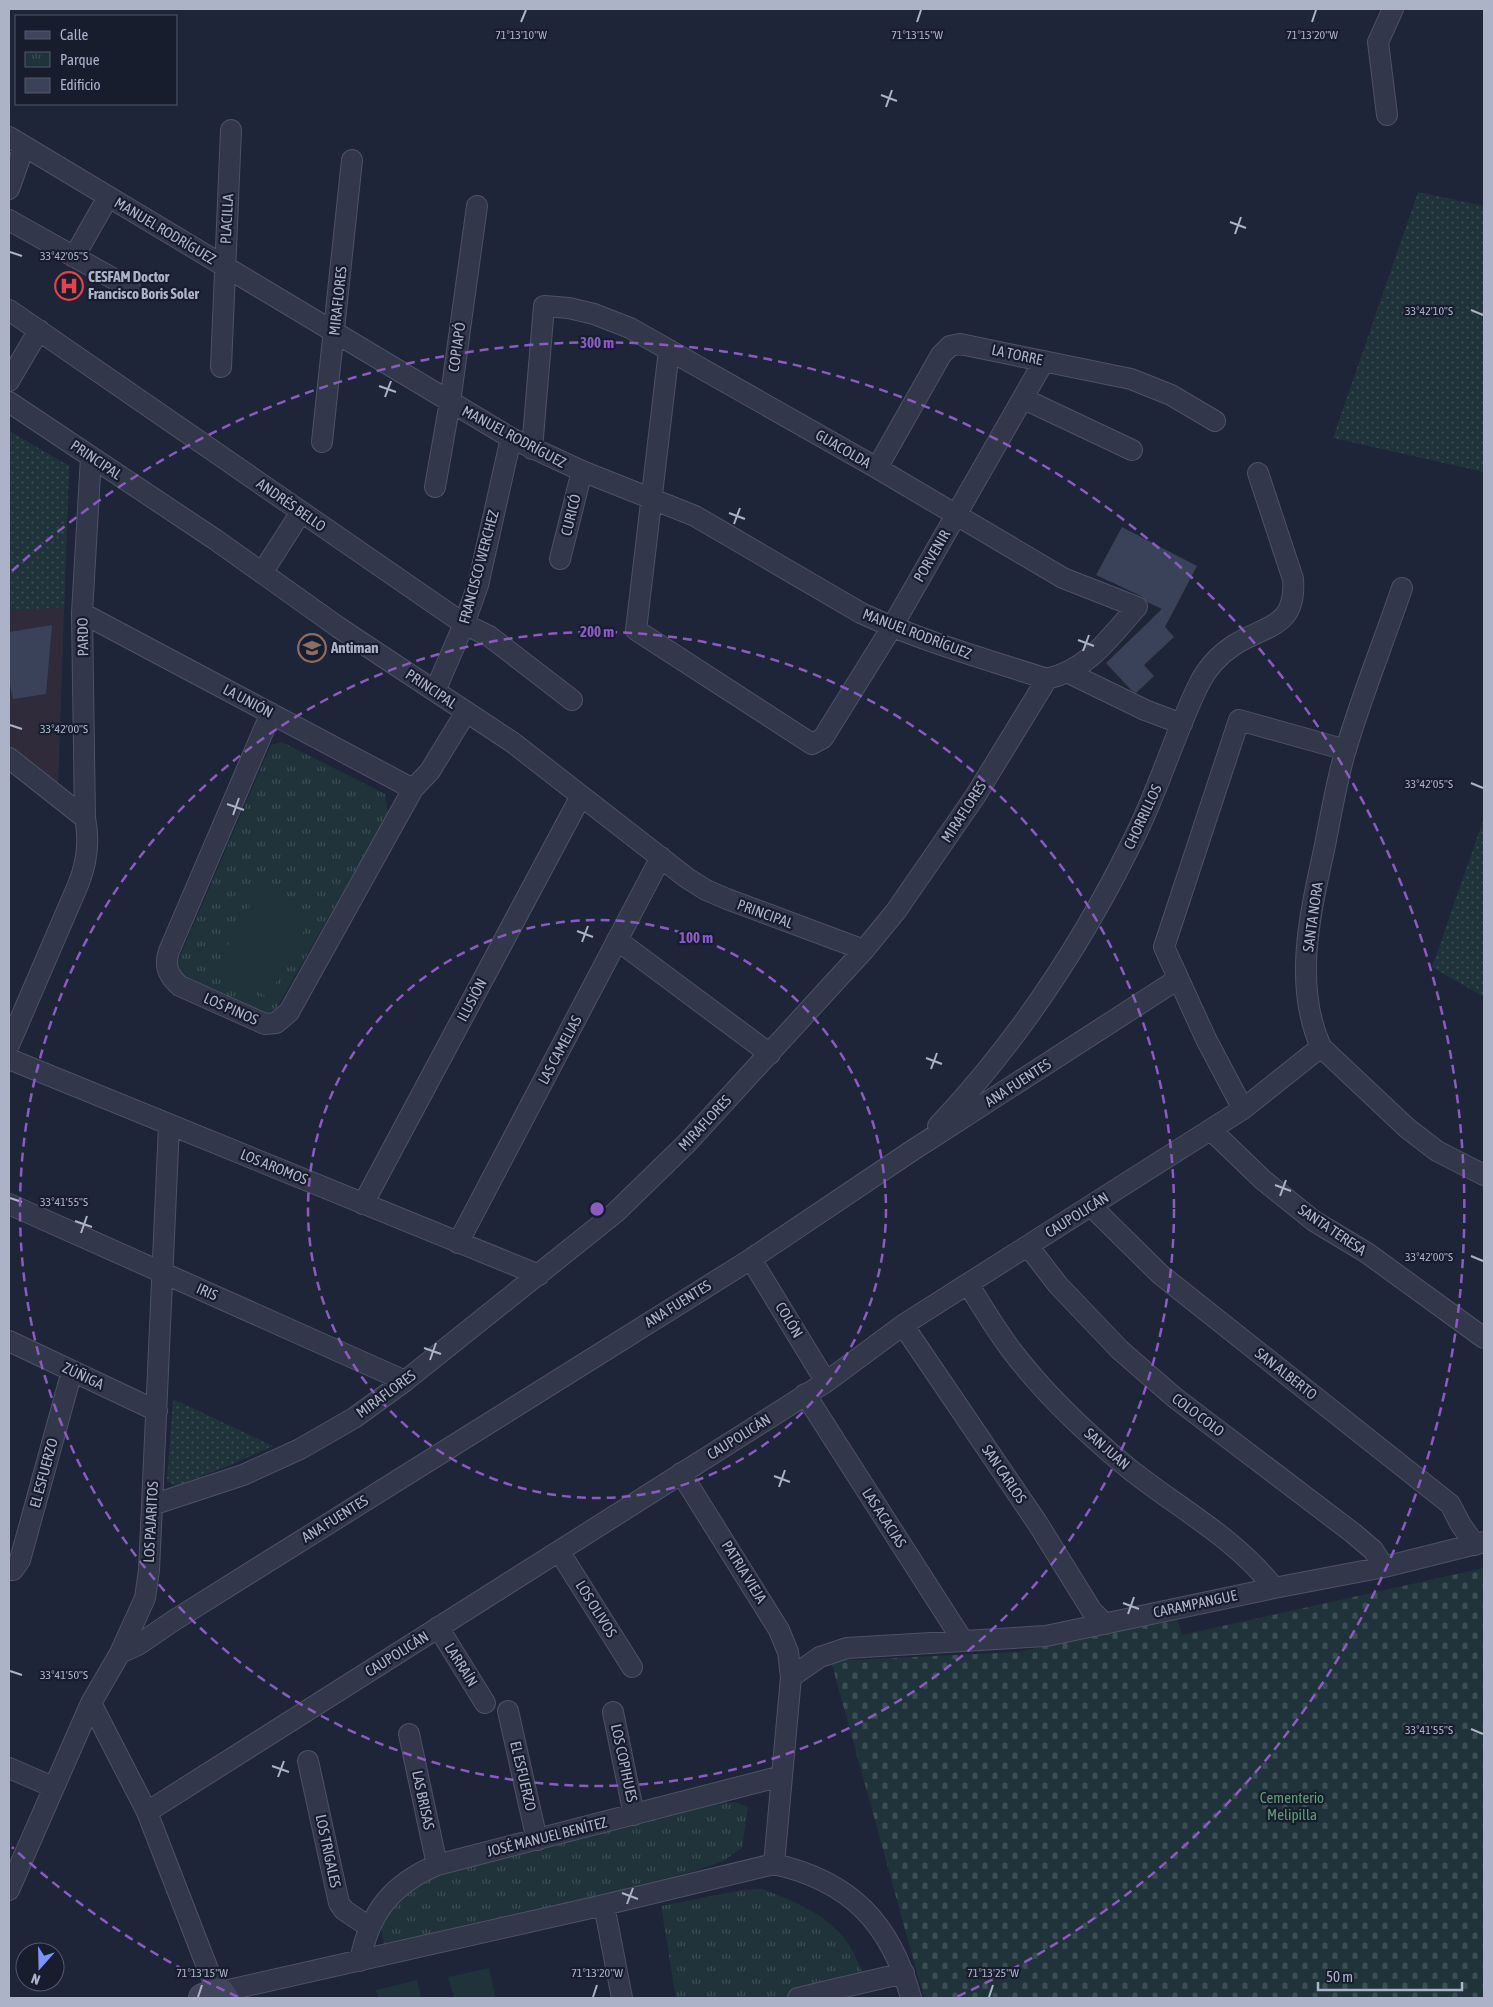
<svg xmlns="http://www.w3.org/2000/svg" width="1493" height="2007" viewBox="0 0 1493 2007" font-family="'Asap Condensed',sans-serif">
<defs>
<pattern id="grass-dots" width="8" height="8" patternUnits="userSpaceOnUse" patternTransform="scale(1.25)"><rect width="8" height="8" fill="#20333a"/><path d="M2 2h.1M6 6h.1" fill="none" stroke="#3e4e55" stroke-width="1.8" stroke-linecap="round"/></pattern>
<pattern id="cemetery-stones" width="16" height="16" patternUnits="userSpaceOnUse" patternTransform="scale(1.25)"><rect width="16" height="16" fill="#20333a"/><path d="M2 7V4a2 2 0 0 1 4 0v3zM10 15v-3a2 2 0 0 1 4 0v3z" fill="#3e4e55"/></pattern>
<pattern id="park-tufts" width="24" height="20" patternUnits="userSpaceOnUse" patternTransform="scale(1.25)"><rect width="24" height="20" fill="#20333a"/><path d="M3 7l-1-3M5 7V3M7 7l1-3M15 17l-1-3M17 17v-4M19 17l1-3" fill="none" stroke="#3e4e55"/></pattern>
</defs>
<rect width="100%" height="100%" fill="#1e2539"/>
<path fill="#2f2b3a" d="M9,431L69,466L58,789L9,749Z"/>
<path fill="url(#grass-dots)" d="M1418,192L1484,206V472L1333,438Z
M9,431L69,466L64,607L9,611Z
M1484,818V997L1432,967Z
M173,1399L273,1446L228,1466L176,1486L167,1481Z"/>
<path fill="url(#cemetery-stones)" d="M1484,1568V1998H924L831,1661L1019,1652L1176,1616L1182,1635Z"/>
<path fill="url(#park-tufts)" d="M282,742L385,794L388,813L276,1009L264,1016L179,976L178,961L271,745Z
M724,1802L737,1803L748,1807L742,1848L723,1861L694,1871L566,1904L384,1944L380,1925L390,1907L406,1892L430,1879L518,1850Z
M762,1889C791,1900 825,1913 845,1939C854,1951 860,1967 866,1981L784,1998H676L661,1906L742,1890Z"/>
<path fill="#20333a" d="M260,888L312,916L268,997L215,968Z
M489,1968L496,1998H454L448,1977Z
M417,1980L421,1998H378L376,1990Z"/>
<path fill="#3a425a" d="M1122,527L1197,566L1165,627L1174,637L1144,665L1154,676L1136,693L1132,691L1106,663L1162,609L1147,602L1141,596L1096,575Z
M52,625L46,694L13,699L9,679V632Z"/>
<g fill="none" stroke-linecap="round" stroke-linejoin="round">
<defs>
<path id="street" d="M1387,115L1378,42L1393,9
M9,137L511,438L582,471L695,516L861,613C921,641 985,659 1047,679
M9,189L24,147
M9,220L130,288
M74,257L108,197
M9,310L464,624L489,636L572,700
M669,350L636,630L812,744L823,738L892,627L1044,361
M221,367L231,130
M9,381L39,330
M1024,399L1132,450
M9,402L216,540L338,627L512,742L687,878L706,890L727,899L864,950
M322,442L352,160
M877,468L941,355L950,346L960,344L1131,379L1171,395L1215,421
M435,487L450,402L477,206
M560,559L582,471
M262,573L301,512
M1402,588C1384,641 1362,695 1346,749C1336,782 1331,816 1324,850C1310,914 1293,985 1321,1047L1407,1128L1437,1151L1484,1175
M82,613L413,789
M1069,673L1145,710L1182,724
M435,691L464,624L478,585L511,438
M271,713L169,951C164,965 168,976 180,986L265,1024L276,1023L289,1012L413,789L430,771L466,712
M9,758L85,818
M617,940L770,1054
M9,1045L78,885C87,863 90,842 85,818L82,613L91,457
M9,1059L539,1275
M1243,1109L1206,1039L1164,947L1239,720L1346,750
M938,1126C1020,1039 1086,938 1138,830C1161,782 1176,731 1199,684C1207,668 1219,655 1234,645C1265,625 1297,628 1293,579L1258,473
M1211,1130L1263,1180L1314,1221L1367,1253L1484,1338
M9,1204L405,1381
M363,1204L581,796
M1091,1206L1161,1275L1450,1504L1461,1525L1475,1545
M458,1243L661,857
M1028,1246L1058,1285L1120,1350L1174,1397L1353,1533L1373,1550L1384,1567
M751,1259L826,1382
M968,1284C982,1306 996,1330 1012,1351C1044,1393 1086,1433 1127,1467C1176,1507 1235,1537 1274,1588
M903,1325L1038,1524L1092,1611L1105,1624
M9,1341L157,1411
M805,1394L963,1641
M681,1473L779,1630L788,1652L791,1677L774,1864
M152,1505L243,1475L300,1449L354,1418L405,1381L615,1213L687,1143L864,950L896,911L976,795L1047,679C1089,669 1109,638 1137,607L1063,578L877,468L630,328L594,314L569,308L544,306L532,449
M559,1551L632,1667
M9,1570H13L20,1560L72,1371
M438,1627L485,1703
M120,1653L138,1645L173,1621L751,1259L913,1150L1178,979
M791,1677L820,1657L847,1648L1046,1636L1274,1588L1384,1567L1484,1542
M91,1703L147,1812L209,1972L220,1992L604,1905L774,1864C851,1881 891,1924 911,1998
M508,1711L537,1840
M613,1712L634,1815
M409,1734L437,1865
M308,1761L339,1903L344,1910L369,1927
M9,1768L53,1787
M147,1812L826,1382L903,1325L1243,1109L1321,1047
M9,1890L91,1703L120,1653L145,1598L149,1570L152,1505L169,1125
M604,1905L622,1998
M360,1961C369,1913 392,1884 437,1865L782,1776
M798,1998L904,1973"/>
<path id="secondary" d="M203,1998L220,1992L224,1998"/>
</defs>
<use href="#street" stroke="#4d5265" stroke-width="22"/>
<use href="#secondary" stroke="#4d5265" stroke-width="30"/>
<use href="#street" stroke="#32384a" stroke-width="20"/>
<use href="#secondary" stroke="#40455d" stroke-width="28"/>
</g>
<path fill="none" stroke="#acb2c7" stroke-width="2" d="M521,22L526,10M917,22L921,10M1312,22L1316,10M881,95L897,101M886,107L892,90M1230,222L1246,228M1235,234L1241,217M10,252L22,256M1471,310L1483,315M379,386L396,392M385,397L391,381M729,513L745,519M734,524L740,508M1078,640L1094,646M1083,651L1089,635M10,725L22,729M1471,783L1483,788M227,804L244,810M233,815L239,798M577,931L593,937M582,942L588,926M926,1058L942,1064M931,1069L937,1053M1275,1185L1291,1191M1280,1196L1286,1180M10,1198L22,1202M75,1221L92,1227M81,1233L87,1216M1471,1256L1483,1261M424,1348L441,1354M430,1360L436,1343M774,1476L790,1482M779,1487L785,1470M1123,1603L1139,1609M1128,1614L1134,1597M10,1671L22,1675M1471,1729L1483,1734M272,1766L289,1772M278,1777L284,1761M622,1893L638,1899M627,1904L633,1888M198,1997L202,1985M593,1997L597,1985M989,1997L993,1985"/>
<g fill="none" stroke="#8c5bc2" stroke-width="2.5" stroke-dasharray="9 6">
<circle cx="597" cy="1209" r="289"/>
<circle cx="597" cy="1209" r="577"/>
<path d="M238 1997A866 866 0 0 1 12 1847M12 571A866 866 0 1 1 956 1997"/>
</g>
<defs>
<symbol id="hospital-ring" viewBox="-11 -11 22 22"><circle r="9.5" fill="#181d2e" stroke="#e0444e" stroke-width="1.5"/><path d="M-5-5h3v3.5h4V-5h3V5h-3V1.5h-4V5h-3Z" fill="#e0444e"/></symbol>
<symbol id="school-ring" viewBox="-11 -11 22 22"><circle r="9.5" fill="#181d2e" stroke="#8d6e63" stroke-width="1.5"/><path d="M0-5L7-2L0 1L-7-2ZM-4 1L0 2.5L4 1V4Q0 6-4 4Z" fill="#8d6e63"/></symbol>
</defs>
<g fill-rule="evenodd">
<use href="#hospital-ring" x="53" y="270" width="32" height="32"/>
<use href="#school-ring" x="296" y="632" width="32" height="32"/>
</g>
<g text-anchor="middle" stroke-width="4.5" stroke-linejoin="round" paint-order="stroke">
<g font-size="15" fill="#acb2c7" stroke="#181d2e">
<text transform="translate(227 219) rotate(-87)" y="5">PLACILLA</text>
<text transform="translate(165 231) rotate(31)" y="5">MANUEL RODRÍGUEZ</text>
<text transform="translate(338 301) rotate(-84)" y="5">MIRAFLORES</text>
<text transform="translate(457 347) rotate(-82)" y="5">COPIAPÓ</text>
<text transform="translate(1017 355) rotate(12)" y="5">LA TORRE</text>
<text transform="translate(514 437) rotate(28)" y="5">MANUEL RODRÍGUEZ</text>
<text transform="translate(843 449) rotate(30)" y="5">GUACOLDA</text>
<text transform="translate(96 460) rotate(34)" y="5">PRINCIPAL</text>
<text transform="translate(291 505) rotate(35)" y="5">ANDRÉS BELLO</text>
<text transform="translate(571 515) rotate(-76)" y="5">CURICÓ</text>
<text transform="translate(932 556) rotate(-60)" y="5">PORVENIR</text>
<text transform="translate(479 567) rotate(-75)" y="5">FRANCISCO WERCHEZ</text>
<text transform="translate(917 634) rotate(21)" y="5">MANUEL RODRÍGUEZ</text>
<text transform="translate(83 637) rotate(-91)" y="5">PARDO</text>
<text transform="translate(431 689) rotate(34)" y="5">PRINCIPAL</text>
<text transform="translate(248 701) rotate(28)" y="5">LA UNIÓN</text>
<text transform="translate(964 812) rotate(-57)" y="5">MIRAFLORES</text>
<text transform="translate(1143 817) rotate(-65)" y="5">CHORRILLOS</text>
<text transform="translate(765 914) rotate(20)" y="5">PRINCIPAL</text>
<text transform="translate(1313 917) rotate(-82)" y="5">SANTA NORA</text>
<text transform="translate(472 1000) rotate(-62)" y="5">ILUSIÓN</text>
<text transform="translate(231 1009) rotate(24)" y="5">LOS PINOS</text>
<text transform="translate(560 1050) rotate(-62)" y="5">LAS CAMELIAS</text>
<text transform="translate(1018 1083) rotate(-33)" y="5">ANA FUENTES</text>
<text transform="translate(705 1123) rotate(-47)" y="5">MIRAFLORES</text>
<text transform="translate(274 1167) rotate(22)" y="5">LOS AROMOS</text>
<text transform="translate(1077 1215) rotate(-32)" y="5">CAUPOLICÁN</text>
<text transform="translate(1332 1230) rotate(34)" y="5">SANTA TERESA</text>
<text transform="translate(207 1292) rotate(24)" y="5">IRIS</text>
<text transform="translate(678 1304) rotate(-32)" y="5">ANA FUENTES</text>
<text transform="translate(789 1320) rotate(59)" y="5">COLÓN</text>
<text transform="translate(1286 1374) rotate(38)" y="5">SAN ALBERTO</text>
<text transform="translate(83 1376) rotate(25)" y="5">ZÚÑIGA</text>
<text transform="translate(386 1394) rotate(-36)" y="5">MIRAFLORES</text>
<text transform="translate(1198 1415) rotate(37)" y="5">COLO COLO</text>
<text transform="translate(739 1437) rotate(-32)" y="5">CAUPOLICÁN</text>
<text transform="translate(1107 1449) rotate(41)" y="5">SAN JUAN</text>
<text transform="translate(44 1473) rotate(-75)" y="5">EL ESFUERZO</text>
<text transform="translate(1004 1474) rotate(56)" y="5">SAN CARLOS</text>
<text transform="translate(884 1518) rotate(57)" y="5">LAS ACACIAS</text>
<text transform="translate(335 1519) rotate(-32)" y="5">ANA FUENTES</text>
<text transform="translate(151 1522) rotate(-87)" y="5">LOS PAJARITOS</text>
<text transform="translate(744 1572) rotate(58)" y="5">PATRIA VIEJA</text>
<text transform="translate(1195 1604) rotate(-12)" y="5">CARAMPANGUE</text>
<text transform="translate(596 1609) rotate(58)" y="5">LOS OLIVOS</text>
<text transform="translate(397 1654) rotate(-32)" y="5">CAUPOLICÁN</text>
<text transform="translate(461 1665) rotate(58)" y="5">LARRAÍN</text>
<text transform="translate(624 1763) rotate(78)" y="5">LOS COPIHUES</text>
<text transform="translate(523 1776) rotate(77)" y="5">EL ESFUERZO</text>
<text transform="translate(423 1800) rotate(78)" y="5">LAS BRISAS</text>
<text transform="translate(547 1837) rotate(-14)" y="5">JOSÉ MANUEL BENÍTEZ</text>
<text transform="translate(328 1851) rotate(78)" y="5">LOS TRIGALES</text>
</g>
<g font-size="15" font-weight="bold" fill="#acb2c7" stroke="#181d2e" text-anchor="start">
<text x="88" y="282">CESFAM Doctor<tspan x="88" dy="17">Francisco Boris Soler</tspan></text>
<text x="331" y="653">Antiman</text>
</g>
<g font-size="15" fill="#629979" stroke="#181d2e">
<text x="1292" y="1803">Cementerio<tspan x="1292" dy="17">Melipilla</tspan></text>
</g>
</g>
<g font-size="12" text-anchor="middle" fill="#acb2c7" stroke="#181d2e" stroke-width="4.5" stroke-linejoin="round" paint-order="stroke">
<text x="521" y="39">71°13'10"W</text>
<text x="917" y="39">71°13'15"W</text>
<text x="1312" y="39">71°13'20"W</text>
<text x="64" y="260">33°42'05"S</text>
<text x="1429" y="315">33°42'10"S</text>
<text x="64" y="733">33°42'00"S</text>
<text x="1429" y="788">33°42'05"S</text>
<text x="64" y="1206">33°41'55"S</text>
<text x="1429" y="1261">33°42'00"S</text>
<text x="64" y="1679">33°41'50"S</text>
<text x="1429" y="1734">33°41'55"S</text>
<text x="202" y="1977">71°13'15"W</text>
<text x="597" y="1977">71°13'20"W</text>
<text x="993" y="1977">71°13'25"W</text>
</g>
<circle cx="597" cy="1209" r="8" fill="#8c5bc2" stroke="#181d2e" stroke-width="2.5"/>
<g font-size="15" text-anchor="middle" font-weight="bold" fill="#8c5bc2" stroke="#181d2e" stroke-width="4.5" stroke-linejoin="round" paint-order="stroke">
<text x="597" y="348">300 m</text>
<text x="597" y="637">200 m</text>
<text x="696" y="943">100 m</text>
</g>
<rect width="1493" height="2007" fill="none" stroke="#acb2c7" stroke-width="20"/>
<rect x="15" y="15" width="162" height="90" fill="#181d2e" stroke="#53596b"/>
<rect x="25" y="31" width="25" height="8" fill="#40455d" stroke="#53596b"/>
<text x="60" y="40" font-size="15" fill="#acb2c7">Calle</text>
<rect x="25" y="52" width="25" height="15" fill="url(#park-tufts)" stroke="#53596b"/>
<text x="60" y="65" font-size="15" fill="#acb2c7">Parque</text>
<rect x="25" y="78" width="25" height="15" fill="#3a425a" stroke="#53596b"/>
<text x="60" y="90" font-size="15" fill="#acb2c7">Edificio</text>
<g transform="translate(40 1967) rotate(200)"><circle r="24" fill="#181d2e" stroke="#53596b"/>
<path d="M0-4L9 19L0 12L-9 19Z" fill="#7994ff"/>
<text y="-8" font-size="14" font-weight="bold" text-anchor="middle" fill="#acb2c7">N</text>
</g>
<path d="M1318 1982v8h144v-8" fill="none" stroke="#acb2c7" stroke-width="2.5"/>
<text x="1326" y="1982" font-size="15" fill="#acb2c7" stroke="#181d2e" stroke-width="4" paint-order="stroke">50 m</text>
</svg>
